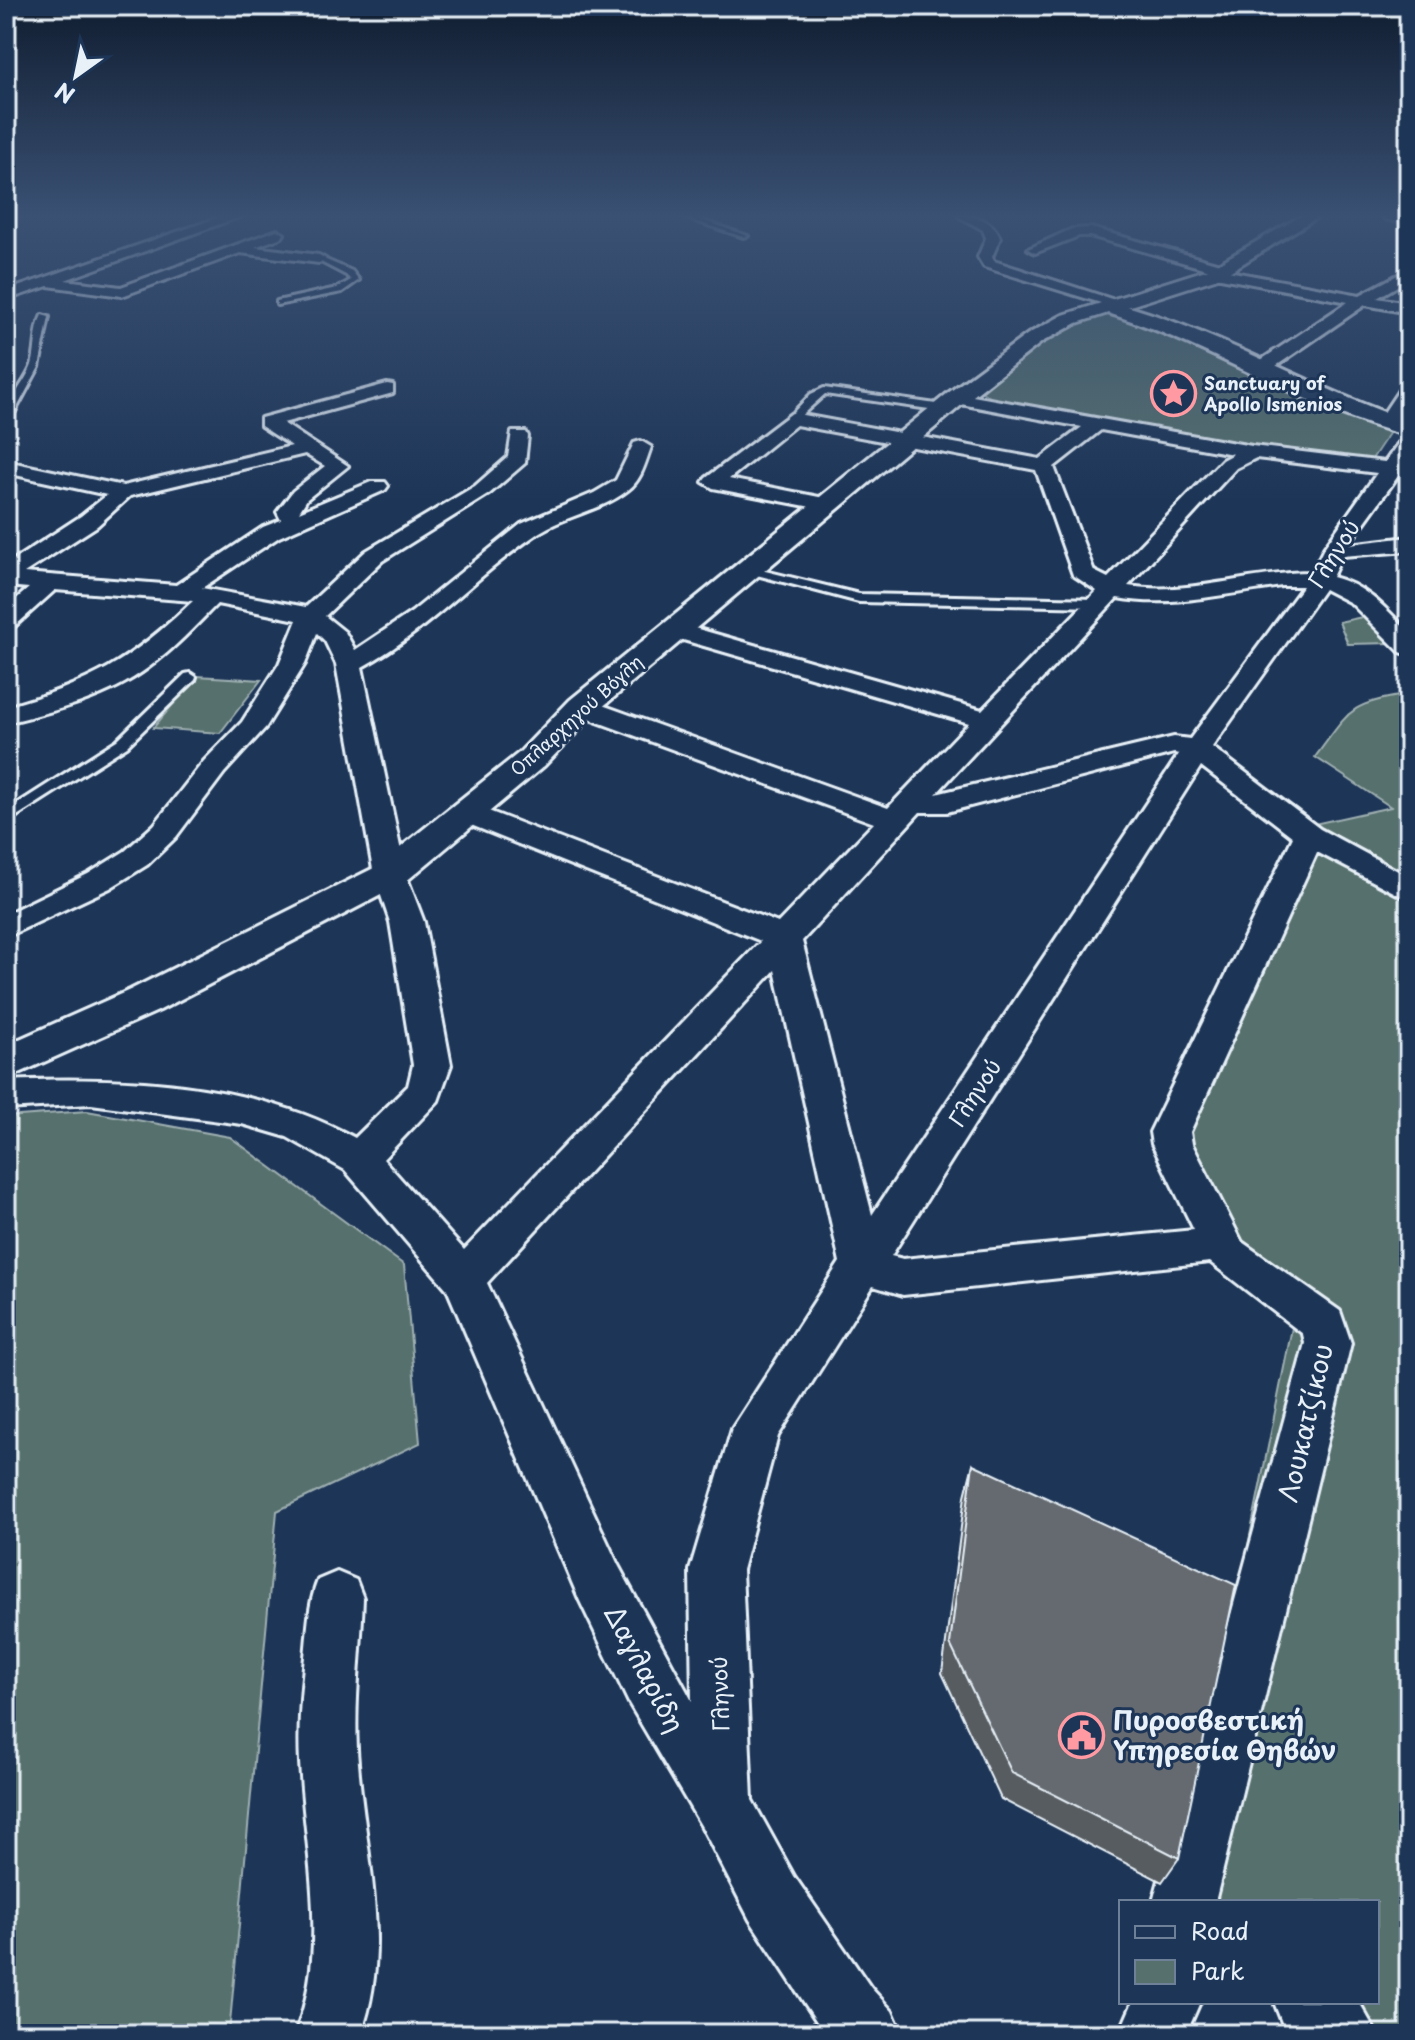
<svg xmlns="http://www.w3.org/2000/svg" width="1415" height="2040" viewBox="0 0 1415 2040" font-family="'Playpen Sans',sans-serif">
<rect width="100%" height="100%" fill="#1d3557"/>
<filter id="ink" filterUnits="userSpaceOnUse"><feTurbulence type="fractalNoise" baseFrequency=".0125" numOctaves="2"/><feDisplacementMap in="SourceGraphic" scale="16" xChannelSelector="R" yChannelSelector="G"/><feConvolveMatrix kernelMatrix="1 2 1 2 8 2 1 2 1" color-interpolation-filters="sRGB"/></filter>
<g filter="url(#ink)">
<path fill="#56706d" stroke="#9fb0b2" stroke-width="2" d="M1103,315H1119L1394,426L1372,459L1255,448L1000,403L982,392C1020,361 1055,326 1103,315Z
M1376,614L1390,631L1409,626V660L1394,643L1348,644L1339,622Z
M197,676L261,680L220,733L153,728Z
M1409,689V2034H1344L1306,2002H1377V1902H1176L1296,1308L1244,1254L1183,1139L1322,833L1314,824L1391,807L1315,757C1349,712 1348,703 1406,695Z
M87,1111L230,1137L404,1265L420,1443L277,1511L229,2034H6V1117Z"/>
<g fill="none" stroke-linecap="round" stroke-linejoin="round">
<defs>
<path id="service" d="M680,216H690L748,236L743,237Z
M319,257L352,271L359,280L342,292L277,305V301L337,288L351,280L346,275L317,260Z
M42,315L49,317L39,367L11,419L6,422C6,401 25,384 32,365C37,348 34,331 42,315Z
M824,388L943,405L948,408L943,411L825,394L795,421H789V417L811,394Z
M749,567L859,594L1097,599L1103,603L1097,607L859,602L745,572V568Z
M190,673L196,677L195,680L127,746L6,823V811L117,740L185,674Z"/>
<path id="minor" d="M223,216H242L65,280L121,287L277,230L284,234L282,237L255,247L319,255L326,259L319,263L240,253L122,296L48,286L6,300V291Z
M958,216C977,216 992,219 1000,238L992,257L994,261L1127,304L1114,307L984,267L978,257L986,238L983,230Z
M1383,216H1409V224L1385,219Z
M1091,228L1227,266L1228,271L1360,295L1409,269V279L1377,298L1409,303V313L1365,305L1273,368H1261V360L1348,302L1210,276V270L1090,236H1079L1035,253L1028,249L1072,229Z
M1409,383C1409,400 1406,407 1396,421H1384L1381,417L1403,384Z
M387,384L393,385V393L283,423L348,466L307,499L299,512L371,482H385L388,486L385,490L279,537L202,588L306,607L366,551L475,486L508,457L512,432H526L528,436L525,463L489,494L382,561L325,616L345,632L355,650L412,612L521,524L594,493L616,480L634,443L641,441L651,447C645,463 642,479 628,490C600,512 563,515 534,536C474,577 427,632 362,667L406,875L424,922L451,1065L438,1101L383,1159L464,1250L761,941L456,819L452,813L456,807H478L778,923L874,823L573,713L569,707L573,701H591L888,808L969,723L666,635L663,630L666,625H684L982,710L1097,591L1073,575L1036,470L796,425L729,479L834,500L837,504L834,508L827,510L713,488L703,482L706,478L792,413L1040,459L1082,427L950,402V394L956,393L1252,446L1385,462L1402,438L1409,436V456L1403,469L1349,544L1409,537V551L1342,556L1332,577C1365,585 1386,608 1409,633V655L1400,652L1351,603L1324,589L1212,747L1320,829L1409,877V900L1317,852L1190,1132L1192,1144L1242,1242L1340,1311L1351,1343L1215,1902H1153L1305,1343L1303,1334L1210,1262L903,1295L873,1286L778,1436L742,1570L752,1800L794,1876L871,1988L892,2011L902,2034H825L750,1920L702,1827L629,1703L580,1601L447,1289L345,1170L287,1137L242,1124L91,1104L6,1109V1081C122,1076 251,1081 355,1138L408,1086L413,1065L390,922L374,875L336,664L325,641L317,633L305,664L266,727L224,773L176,837L147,865L110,888L6,937V914L88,874L125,851L154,825L204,761L242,722L279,664L297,620L217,604C195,626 174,649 149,667C108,698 55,711 6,723V707C92,683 129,662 193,601L55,590L15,626L6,628V608L29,588L6,586V565L81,516L107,495L6,473V461L123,486L292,446L261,426V418ZM1101,430L1233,454L1222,460L1108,578L1094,571L1054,467ZM305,454L325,466L293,491L277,512L281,520L263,527L176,585L24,573L97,526L130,496ZM1256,458L1377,473L1324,548L1312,572C1250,572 1189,596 1128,586L1236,468ZM1282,586H1303L1190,739L1174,737L936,794L1117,598C1173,608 1226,593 1282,586ZM1174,753L1179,754L872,1215L802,941L920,812H947ZM1201,766L1293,837L1150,1132L1152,1144L1194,1230L903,1259L891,1256ZM775,970L840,1262L732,1429L690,1570L692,1701L618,1565L487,1283Z
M337,1572L356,1580L363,1598C361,1653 353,1708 358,1763C365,1854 393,1945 361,2034H295C330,1945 305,1854 300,1762C298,1727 301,1692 305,1657C308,1631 308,1604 318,1580Z
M1133,2002H1200L1186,2034H1119Z
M1274,2002H1359L1377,2034H1298L1283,2025Z"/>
<path id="tertiary" d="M1108,301C1211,327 1308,387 1409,421V436C1301,409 1208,342 1101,311V303Z"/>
<path id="primary" d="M1301,216H1319L1221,277L1077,323L1042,342L964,403L594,714L544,766L404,883L160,1010L6,1079V1045L130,990L376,867L520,752L570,700L948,393L1028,334L1063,315L1209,269Z"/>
</defs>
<use href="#service" stroke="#e8f1f8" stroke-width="6"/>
<use href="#minor" stroke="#e8f1f8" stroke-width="6"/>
<use href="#tertiary" stroke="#e8f1f8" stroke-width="6"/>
<use href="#primary" stroke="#e8f1f8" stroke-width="6"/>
<use href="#service" fill="#1d3557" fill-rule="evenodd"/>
<use href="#minor" fill="#1d3557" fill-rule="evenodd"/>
<use href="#tertiary" fill="#1d3557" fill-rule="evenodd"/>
<use href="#primary" fill="#1d3557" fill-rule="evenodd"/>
</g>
<path fill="#575c61" stroke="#e8f1f8" stroke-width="2" d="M973,1464L1179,1858L1162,1882L1001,1799L942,1673L965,1496Z"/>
<path fill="#656b71" stroke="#e8f1f8" stroke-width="2" d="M973,1464L1236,1585L1179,1858L1012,1773L950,1644Z"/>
</g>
<linearGradient id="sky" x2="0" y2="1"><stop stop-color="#101d30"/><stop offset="0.43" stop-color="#3a5174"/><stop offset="1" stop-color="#3a5174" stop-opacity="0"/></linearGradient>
<rect width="1415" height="502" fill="url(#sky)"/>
<defs>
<symbol id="sight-ring" viewBox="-11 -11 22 22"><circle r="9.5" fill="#1d3557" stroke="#ff9aa2" stroke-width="1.5"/><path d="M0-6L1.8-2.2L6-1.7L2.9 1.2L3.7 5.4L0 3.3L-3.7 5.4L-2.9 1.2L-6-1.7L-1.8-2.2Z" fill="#ff9aa2"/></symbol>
<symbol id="civic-ring" viewBox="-11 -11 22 22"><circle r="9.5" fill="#1d3557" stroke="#ff9aa2" stroke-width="1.5"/><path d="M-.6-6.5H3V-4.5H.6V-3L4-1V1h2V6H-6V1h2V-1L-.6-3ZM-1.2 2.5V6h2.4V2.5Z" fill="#ff9aa2"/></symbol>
</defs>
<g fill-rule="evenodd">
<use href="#sight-ring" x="1148" y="368" width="51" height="51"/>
<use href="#civic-ring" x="1056" y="1710" width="51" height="51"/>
</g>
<g text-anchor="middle" stroke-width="6" stroke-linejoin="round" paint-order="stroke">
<g font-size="18" font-weight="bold" fill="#e8f1f8" stroke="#1d3557" text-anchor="start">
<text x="1204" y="390">Sanctuary of<tspan x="1204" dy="21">Apollo Ismenios</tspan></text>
</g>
<g font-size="18" fill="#e8f1f8" stroke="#1d3557">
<text transform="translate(577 716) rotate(-42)" y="6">Οπλαρχηγού Βόγλη</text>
</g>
<g font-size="22" fill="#e8f1f8" stroke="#1d3557">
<text transform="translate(1334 554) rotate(-58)" y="8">Γληνού</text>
<text transform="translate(975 1093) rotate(-57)" y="8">Γληνού</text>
<text transform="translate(720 1694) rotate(-92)" y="8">Γληνού</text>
</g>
<g font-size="26" fill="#e8f1f8" stroke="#1d3557">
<text transform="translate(1306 1423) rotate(-77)" y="9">Λουκατζίκου</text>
<text transform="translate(644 1669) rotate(62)" y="9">Δαγλαρίδη</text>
</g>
<g font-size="26" font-weight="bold" fill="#e8f1f8" stroke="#1d3557" text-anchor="start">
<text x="1113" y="1730">Πυροσβεστική<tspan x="1113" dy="30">Υπηρεσία Θηβών</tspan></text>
</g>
</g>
<rect width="1415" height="2040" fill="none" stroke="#1d3557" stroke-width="32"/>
<rect x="16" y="16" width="1383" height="2008" fill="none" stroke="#e8f1f8" stroke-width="3" filter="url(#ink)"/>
<rect x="1119" y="1900" width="260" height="104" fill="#1d3557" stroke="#6e8097" stroke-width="2"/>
<rect x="1135" y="1926" width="40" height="12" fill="#1d3557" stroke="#6e8097" stroke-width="2"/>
<text x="1191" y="1940" font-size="24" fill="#e8f1f8">Road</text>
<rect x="1135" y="1960" width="40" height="24" fill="#56706d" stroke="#6e8097" stroke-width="2"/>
<text x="1191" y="1980" font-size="24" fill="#e8f1f8">Park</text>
<g transform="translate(76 76) rotate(213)" stroke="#1d3557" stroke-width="6" paint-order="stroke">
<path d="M0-6L14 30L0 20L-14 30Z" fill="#e8f1f8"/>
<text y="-12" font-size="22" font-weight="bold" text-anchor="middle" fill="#e8f1f8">N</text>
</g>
</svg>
